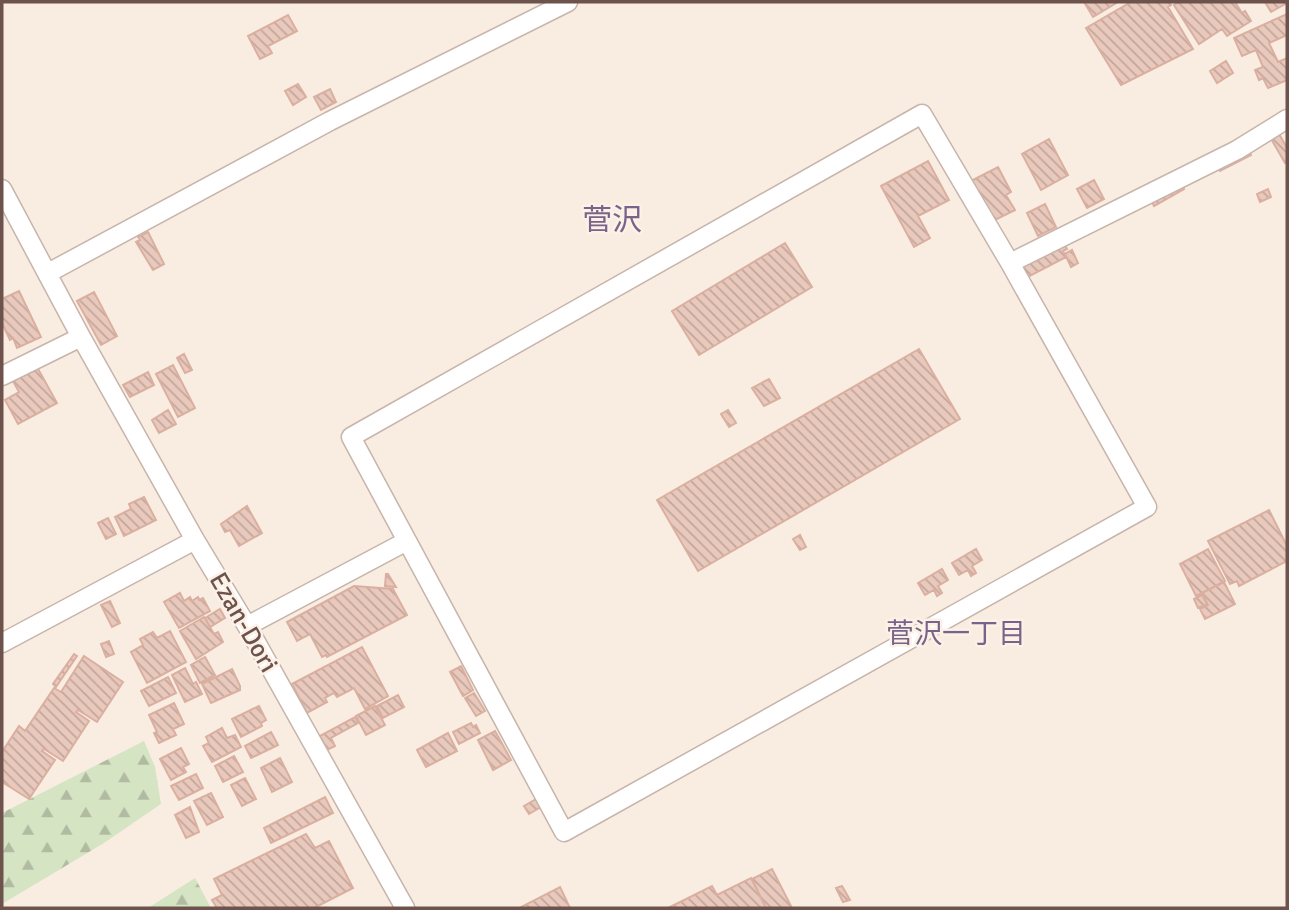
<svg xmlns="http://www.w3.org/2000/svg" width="1289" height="910" viewBox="0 0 1289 910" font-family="Signika,'Noto Sans JP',sans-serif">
<defs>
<pattern id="forest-firs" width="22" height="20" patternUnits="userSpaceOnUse" patternTransform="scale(1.75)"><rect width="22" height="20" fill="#d5e4c3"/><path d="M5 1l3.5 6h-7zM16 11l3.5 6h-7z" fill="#b1bba1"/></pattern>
<pattern id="building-back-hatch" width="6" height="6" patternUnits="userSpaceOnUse" patternTransform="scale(1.75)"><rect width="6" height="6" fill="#eac9bd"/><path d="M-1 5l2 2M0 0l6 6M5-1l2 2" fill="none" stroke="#c2a69c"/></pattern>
</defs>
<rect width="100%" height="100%" fill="#f9ede2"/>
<path fill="url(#forest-firs)" d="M144,741L155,767L161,804L104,843L2,904V813Z
M195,878L211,908H148Z"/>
<path fill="url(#building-back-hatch)" stroke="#dbafa0" stroke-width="2" d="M1084,2H1118L1093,17Z
M1131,2H1169L1171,5L1168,7L1193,49L1121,85L1086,28Z
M1179,2H1235L1242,13L1245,11L1251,21L1227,36L1222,29L1199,44L1174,5Z
M1265,2H1287V3L1271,12Z
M1287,14V35L1269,43L1278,62L1287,58V80L1268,88L1263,78L1259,80L1255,70L1263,67L1256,50L1242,56L1234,38Z
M288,15L297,31L268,46L272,53L260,59L248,36Z
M1226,61L1233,73L1217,83L1210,71Z
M298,84L306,97L293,105L285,91Z
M330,89L336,102L321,110L314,97Z
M1278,132L1287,148V162L1285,163L1270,137Z
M1049,139L1068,175L1041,190L1022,154Z
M1248,149L1251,155L1220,171L1217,165Z
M928,161L949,200L918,216L930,238L914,247L881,186Z
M998,167L1011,192L1006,195L1015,210L993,221L971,181Z
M1094,180L1104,199L1087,208L1077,189Z
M1181,183L1184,189L1154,206L1151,200Z
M1268,189L1271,197L1260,202L1257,194Z
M1045,204L1056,227L1038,236L1027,213Z
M148,232L164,264L153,270L136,242L140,240L138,237Z
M785,243L812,287L699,355L672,311Z
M1065,245L1067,249L1063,251L1066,257L1024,279L1018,269Z
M1072,250L1078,263L1071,267L1065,254Z
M19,291L41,337L17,348L13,338L10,340L2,323V299Z
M94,292L117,336L101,345L77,301Z
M919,349L960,419L698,571L657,500Z
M184,354L192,370L185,373L177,358Z
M173,365L195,408L178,417L156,374Z
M37,367L57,403L18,424L5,400L19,392L13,381Z
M148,372L154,385L130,397L123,385Z
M769,379L780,398L764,406L752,388Z
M168,410L176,424L159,433L152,420Z
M728,410L736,423L729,427L721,414Z
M144,497L156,520L124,536L115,517L131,509L129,504Z
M247,506L262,533L239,546L230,530L225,532L221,524Z
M1269,510L1287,546V561L1239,586L1237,581L1230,584L1208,541Z
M108,518L116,534L106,539L98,523Z
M800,535L806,547L800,550L793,539Z
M976,549L982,560L972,566L976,573L971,576L968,570L959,575L952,563Z
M1208,549L1225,581L1196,596L1180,564Z
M942,569L948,580L938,586L942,593L937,596L934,590L925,595L918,583Z
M386,574H388L396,587L385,586Z
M1224,582L1235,604L1205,619L1200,609L1208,605L1202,593Z
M354,586L393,589L407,615L327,657L326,655L322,657L310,634L297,641L287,622Z
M180,593L184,601L190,597L192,601L198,597L199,600L203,598L210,611L179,628L164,602Z
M1202,595L1207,604L1198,608L1194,599Z
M110,601L120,623L112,627L101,605Z
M220,609L225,618L210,627L205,618Z
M204,617L214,634L218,632L223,642L196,659L180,631Z
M170,631L186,662L147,683L131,652L143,645L140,639L153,632L157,638Z
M109,641L114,654L106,657L101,644Z
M362,647L388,696L365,709L354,688L337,697L334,693L325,698L327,702L307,713L292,684Z
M74,654L77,656L56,687L53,684Z
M84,656L123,682L97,722L78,710L76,712L89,721L63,761L44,749L42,751L55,760L29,799L2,782V752L19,726L25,731L54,688L61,692Z
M205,657L215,675L200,683L191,665Z
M461,666L473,690L463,696L450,672Z
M185,668L193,684L196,682L202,694L185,702L172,675Z
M232,669L240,686V690L211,703L202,684Z
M168,677L176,693L149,706L141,691Z
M474,693L485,711L476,716L465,698Z
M398,695L404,707L383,718L377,706Z
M174,703L184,724L173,729L176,735L159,743L154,733L157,732L149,715Z
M259,706L266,720L261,723L262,726L241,737L232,719Z
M375,706L385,725L366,735L356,716Z
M355,717L358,723L331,738L335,746L327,750L320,736Z
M471,723L473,727L476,725L480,733L459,744L453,732Z
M222,728L227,738L235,735L241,747L212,762L203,746L209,743L206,737Z
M495,731L511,760L493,770L478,740Z
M271,732L278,745L251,758L245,746Z
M448,733L457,751L426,767L417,750Z
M181,748L189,764L183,767L186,772L171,780L160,759Z
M234,756L243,772L223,782L215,766Z
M280,758L292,782L272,792L261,768Z
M196,774L203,788L179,800L171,786Z
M245,778L256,799L242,806L231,785Z
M211,793L223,817L207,825L194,801Z
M325,797L333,813L271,843L264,828Z
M536,799L541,807L529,814L524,806Z
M190,807L199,832L186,838L175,815Z
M306,834L315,848L329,841L353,888L314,908H217L212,900L222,895L214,879Z
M772,869L792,908H766L752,879Z
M751,878L766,908H668L712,886L717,895Z
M842,886L850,900L843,902L836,888Z
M560,887L570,908H521V907Z"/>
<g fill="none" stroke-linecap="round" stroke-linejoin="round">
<defs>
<path id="minor" d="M922,114L1010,263L1147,507L564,832L351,437Z
M2,189L81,337L195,540L247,626L405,908
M1010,263L1237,150L1287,119
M48,273L330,121L568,2
M2,376L81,337
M247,626L407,541
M2,643L195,540"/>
</defs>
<use href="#minor" stroke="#c7b4ab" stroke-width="21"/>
<use href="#minor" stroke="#fff" stroke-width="18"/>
</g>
<g text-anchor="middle" stroke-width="5" stroke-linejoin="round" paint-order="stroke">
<g font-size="26" fill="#6d534c" stroke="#fcf1e7">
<text transform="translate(244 622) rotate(60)" y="9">Ezan-Dori</text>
</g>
<g font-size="28" fill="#786489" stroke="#fcf1e7">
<text x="956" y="643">菅沢一丁目</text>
</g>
<g font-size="30" fill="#786489" stroke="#fcf1e7">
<text x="612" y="230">菅沢</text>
</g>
</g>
<rect width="1289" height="910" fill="none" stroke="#6d534c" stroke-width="7"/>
</svg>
